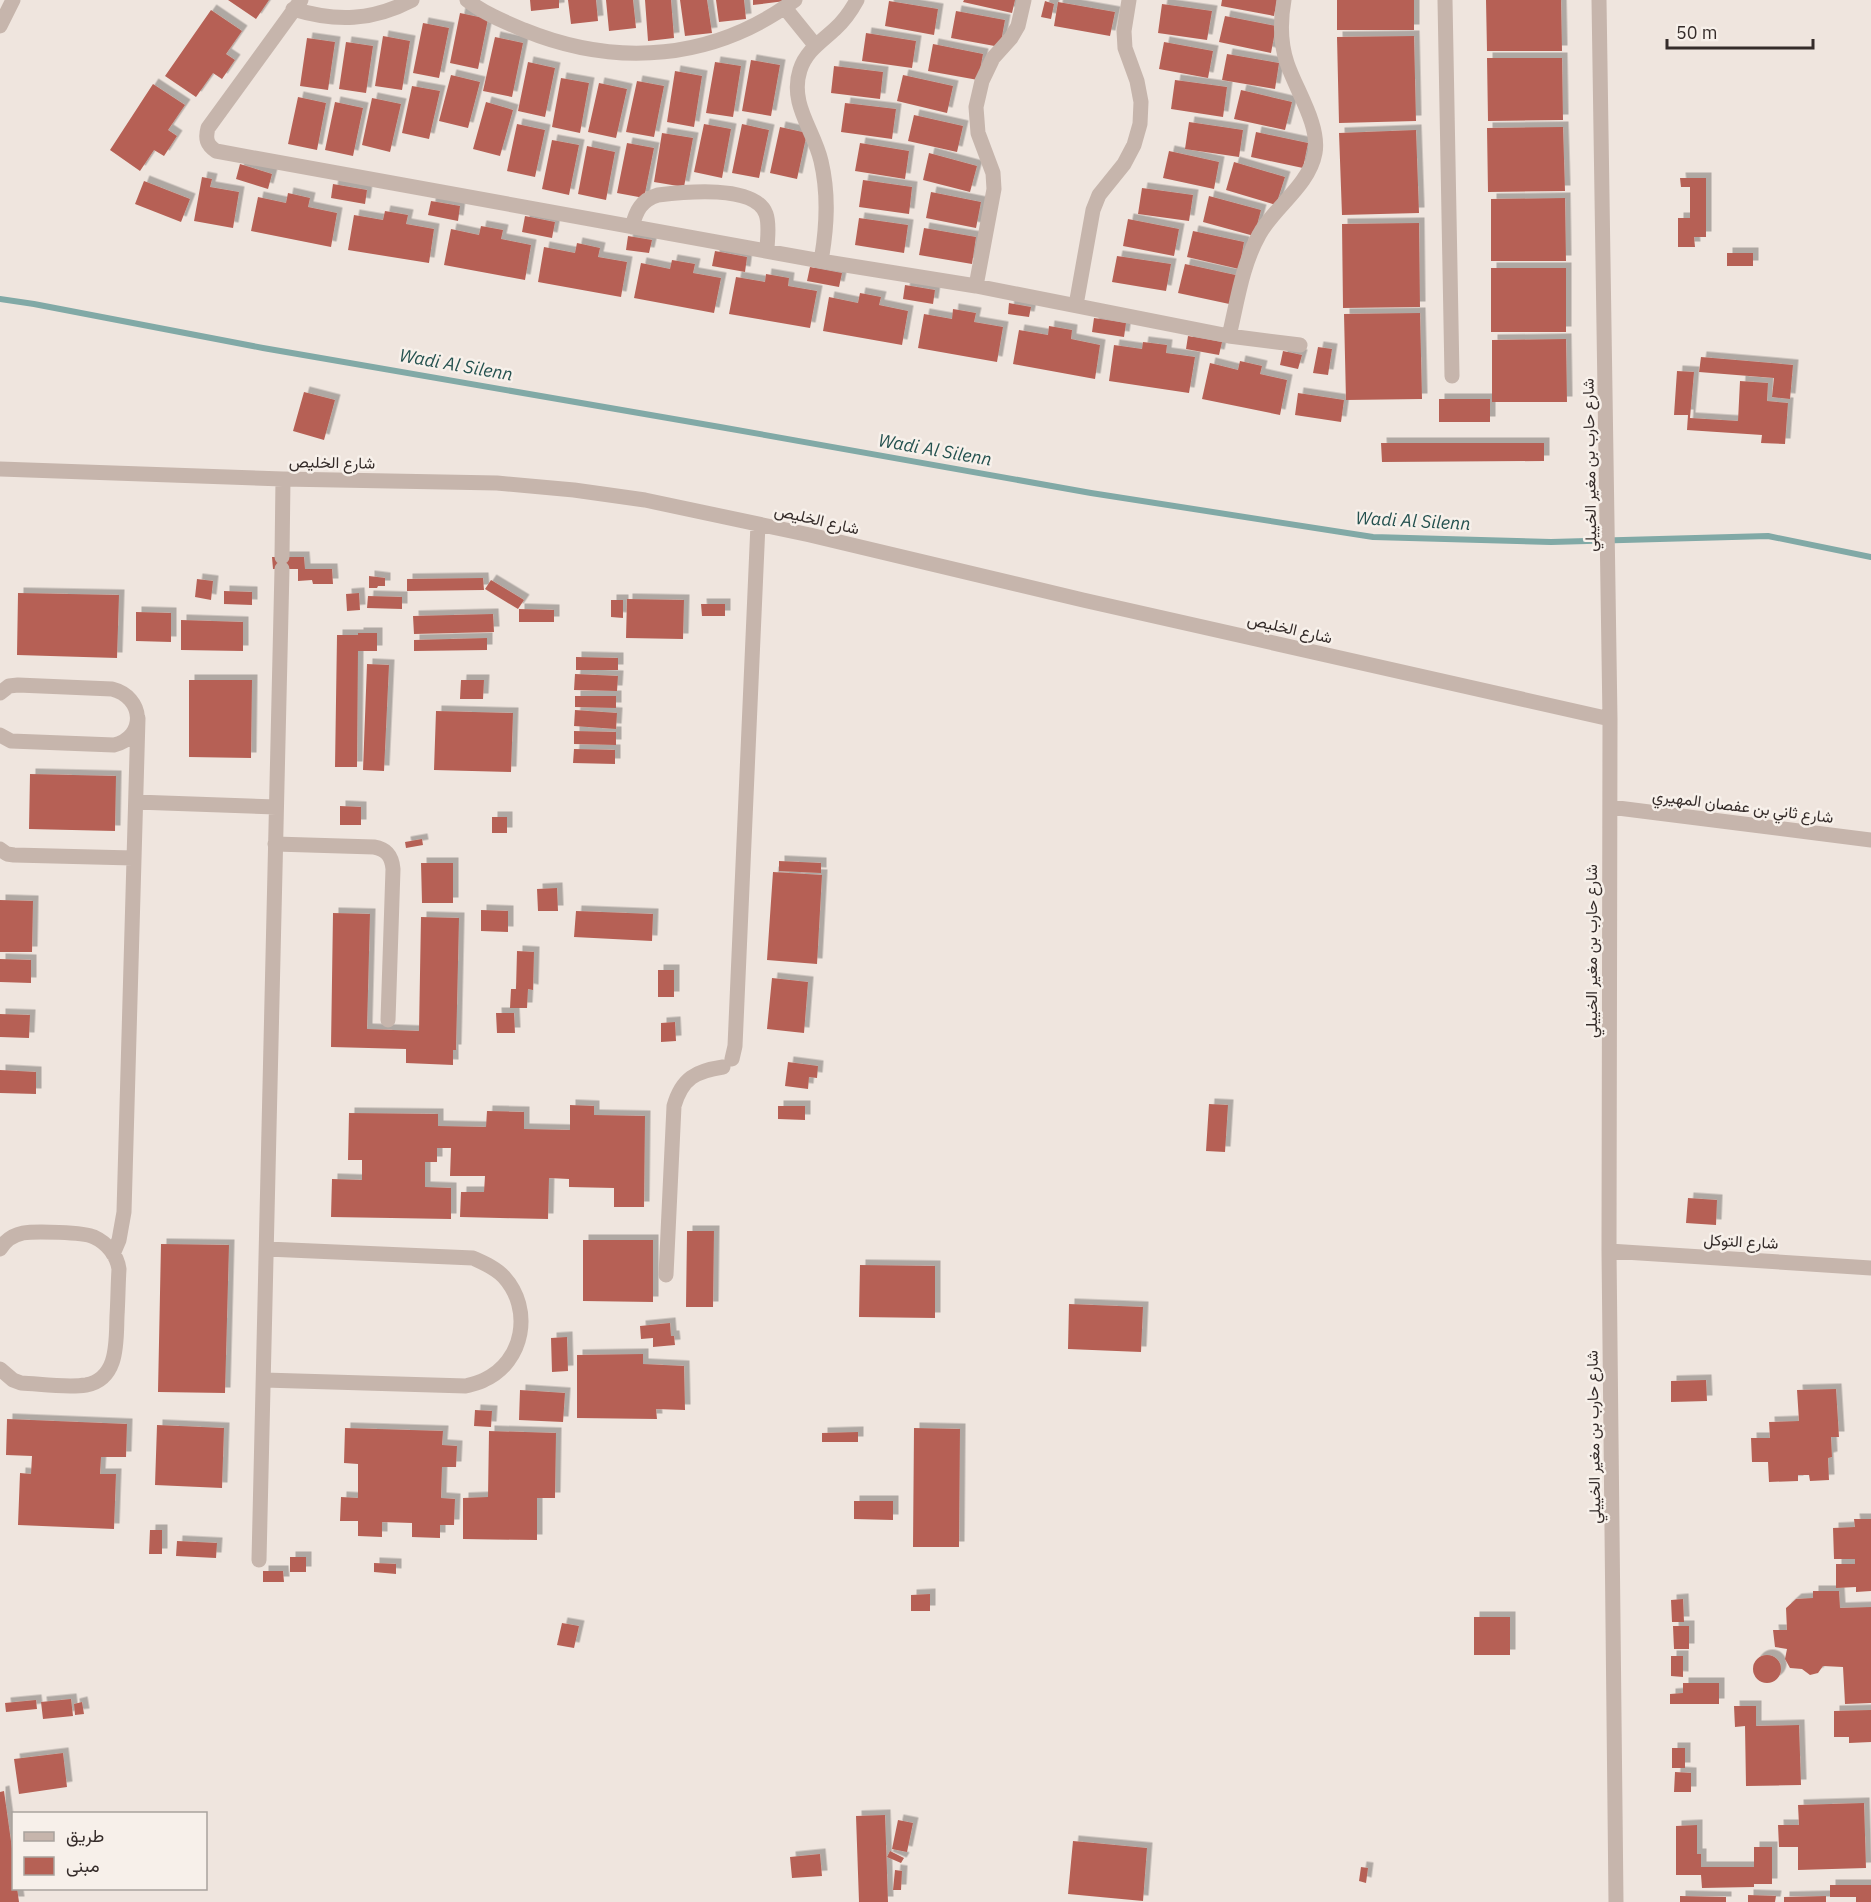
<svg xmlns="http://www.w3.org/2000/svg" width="1871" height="1902" viewBox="0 0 1871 1902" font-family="'IBM Plex Sans',Vazirmatn,sans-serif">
<defs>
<filter id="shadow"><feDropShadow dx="5.5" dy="-5.5" stdDeviation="0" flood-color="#0004"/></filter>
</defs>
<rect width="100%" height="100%" fill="#efe5de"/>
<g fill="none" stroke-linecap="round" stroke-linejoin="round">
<path stroke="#81a9a6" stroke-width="6" d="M0,299L34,304L263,348L720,427L1091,493L1373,537L1551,542L1768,536L1871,557"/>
</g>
<path fill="#b66155" filter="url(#shadow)" d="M228,0H269L256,19Z
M530,0H559V8L531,11Z
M568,0H596L598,21L571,24Z
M606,0H633L636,28L609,31Z
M645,0H671L674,38L648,41Z
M680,0H707L712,33L685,36Z
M716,0H744L746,19L719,22Z
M753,0H784L785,1L753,5Z
M964,0H1015L1012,13L963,2Z
M1222,0H1277L1274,16L1221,6Z
M1337,0H1414V30H1337Z
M1486,0H1561L1562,51H1487Z
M889,1L938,9L934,35L885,26Z
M1045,1L1054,4L1051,19L1041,17Z
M1058,2L1115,12L1110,36L1054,26Z
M1162,4L1212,11L1207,40L1158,33Z
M211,10L242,31L226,54L235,60L222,79L213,73L196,97L165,76Z
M956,11L1005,20L1000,47L951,38Z
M460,13L488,19L478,69L450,63Z
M1225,16L1276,26L1271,53L1219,42Z
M423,23L449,28L439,78L413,73Z
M866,33L916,41L912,68L862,61Z
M383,36L410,41L402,90L375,86Z
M1414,36L1416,121L1339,123L1337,37Z
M495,37L523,43L512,97L483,91Z
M307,38L335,42L328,90L300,86Z
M346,42L373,46L366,93L339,89Z
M1164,42L1213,51L1208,78L1159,69Z
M933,44L983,54L978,80L928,71Z
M1227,54L1279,63L1275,89L1222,80Z
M1487,58H1562L1563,120L1488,121Z
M751,60L780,65L771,116L742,111Z
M528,62L555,68L545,117L518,111Z
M715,62L741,66L733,117L706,113Z
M834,66L883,72L880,99L831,93Z
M675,71L702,76L694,127L667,122Z
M451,75L480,82L468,128L439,121Z
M903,75L953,86L947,113L897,101Z
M561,78L589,83L580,133L552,127Z
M1175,80L1227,87L1223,117L1171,109Z
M637,81L664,86L654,137L626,132Z
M599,83L627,89L616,138L588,132Z
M153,84L185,105L168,130L177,136L164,156L154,150L140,171L110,150Z
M412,86L440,91L429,139L402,133Z
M1241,90L1292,102L1285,130L1234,119Z
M298,97L326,103L317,150L288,144Z
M372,98L401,104L390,152L362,145Z
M335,102L363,108L353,156L325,150Z
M486,102L513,110L500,156L473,149Z
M845,103L896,109L892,139L841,132Z
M914,115L963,126L957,152L908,141Z
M1189,122L1243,130L1239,157L1185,149Z
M517,124L545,130L535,177L507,171Z
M704,124L731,129L722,178L694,172Z
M742,124L769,130L759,178L732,173Z
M780,127L807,133L797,179L770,173Z
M1563,127L1565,191L1488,192L1487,128Z
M1416,130L1419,213L1342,215L1339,133Z
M1256,132L1308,143L1303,168L1251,157Z
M662,133L693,138L684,187L654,182Z
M552,140L579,145L569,195L542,189Z
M627,143L654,148L644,198L617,193Z
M860,143L909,151L905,179L855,171Z
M587,146L615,152L606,200L578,194Z
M1169,151L1219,162L1214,189L1163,178Z
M929,153L977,166L970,192L923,180Z
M1234,162L1285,177L1276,205L1226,190Z
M240,164L272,174L268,189L236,179Z
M202,177L212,179L210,187L239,192L233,228L194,221Z
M1680,178H1706V237H1694L1695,247H1678V218H1690V187H1681Z
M863,180L912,187L909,214L859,207Z
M144,181L190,199L181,222L135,204Z
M333,184L367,190L365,204L331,198Z
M1142,188L1193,195L1189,221L1138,214Z
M931,192L981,202L976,228L926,218Z
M288,193L310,198L308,207L337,213L331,247L251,231L258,197L286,203Z
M1209,196L1261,210L1254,236L1203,222Z
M1565,198L1566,261H1491V199Z
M431,201L460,206L458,221L428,215Z
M385,211L408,215L406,224L434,229L429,263L348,250L354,215L383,220Z
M525,216L555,222L552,238L522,232Z
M859,218L908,225L904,253L855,245Z
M1128,219L1179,229L1174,256L1123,246Z
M1419,223L1420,307L1343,308L1342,224Z
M481,226L503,230L501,239L531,245L525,280L444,265L451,229L479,235Z
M924,228L976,237L972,264L919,255Z
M1193,231L1244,242L1239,269L1187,257Z
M628,236L652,240L649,253L626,250Z
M577,243L600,248L598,257L627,262L621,297L538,282L544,247L575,253Z
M715,251L747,257L745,272L712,266Z
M1727,253H1753V266H1727Z
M1117,256L1171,264L1166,291L1112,282Z
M672,260L695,264L693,273L721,278L714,313L634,298L641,263L670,269Z
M1185,264L1240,276L1234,305L1178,293Z
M810,267L842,273L839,287L807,281Z
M1491,268H1566V332H1491Z
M766,274L789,278L788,286L817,291L810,328L729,314L736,277L765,282Z
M905,285L935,290L933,304L903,299Z
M860,293L881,297L879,305L908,311L902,345L823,331L829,297L858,303Z
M1009,303L1031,307L1029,317L1008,314Z
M953,309L976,313L974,322L1003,327L997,362L918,348L924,314L952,319Z
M1420,313L1422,399L1346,400L1344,314Z
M1094,318L1126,323L1124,337L1092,332Z
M1049,326L1072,330L1071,339L1100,345L1095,379L1013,364L1019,330L1048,335Z
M1188,336L1222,342L1219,355L1186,349Z
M1566,339L1567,402H1492V340Z
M1143,342L1167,345L1166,353L1195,357L1189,393L1109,381L1114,345L1142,349Z
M1318,347L1332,349L1328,375L1313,373Z
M1283,351L1302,355L1298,369L1280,365Z
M1701,357L1793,365L1790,399L1772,397L1774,378L1699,372Z
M1240,361L1262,366L1260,374L1287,380L1280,415L1202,399L1210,363L1238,370Z
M1677,371L1694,372L1690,418L1738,421L1740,381L1768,383L1767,401L1788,403L1785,444L1761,443L1762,435L1687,430L1688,415H1674Z
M304,392L335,400L324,440L293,431Z
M1298,393L1344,400L1341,422L1295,415Z
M1439,399H1490V422H1439Z
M1381,443H1544V461L1382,462Z
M272,557H304L305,569H332L333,584H313L312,580L298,581V569H273Z
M369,576L385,578V586H378L377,588H369Z
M483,578L484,590L407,591V579Z
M197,579L213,581L211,600L195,597Z
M491,580L524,600L518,609L485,589Z
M224,591L252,592V605L224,604Z
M18,593L119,595L117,658L17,655Z
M359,593L360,610L347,611L346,594Z
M368,596L402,597V609L367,608Z
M627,599L684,600L683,639L626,638Z
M611,600H623V618L611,617Z
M701,604H725V616H702Z
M519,609L554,610V622H519Z
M136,612L171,613V642L136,641Z
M493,614L494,632L414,634L413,616Z
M181,620L243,622V651L181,650Z
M358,633H377V651H358L357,767H335L337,635H358Z
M487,638V650L414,651V640Z
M576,657L618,658V670H576Z
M367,664L389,665L384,771L363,770Z
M575,674L618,676L617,691L574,690Z
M189,680H252L251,758L189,757Z
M461,680H484L483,699H460Z
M575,696H616V708L575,707Z
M575,710L617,713L616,729L574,726Z
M436,711L513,713L511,772L434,770Z
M574,731L616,732V745L574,744Z
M574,749L615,750V764L573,763Z
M30,774L116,776L115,831L29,829Z
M340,806L361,807V825H340Z
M492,817H507V833H492Z
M422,839L423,845L406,848L405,842Z
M779,861L821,863V873L779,871Z
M421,863H453V903H422Z
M773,872L822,875L817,964L767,960Z
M557,888L558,911H538L537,889Z
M0,900L33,901L32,952H0Z
M481,910L508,911V932L481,931Z
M576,911L653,914L652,941L574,937Z
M333,913L370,914L367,1029L419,1031L421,917L459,918L456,1050H453V1065L406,1063V1049L331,1047Z
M517,951L534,952L533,990L528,989L527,1008H510L511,989H516Z
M0,959L31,960V983L0,982Z
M658,970H674V997H658Z
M772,978L808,982L804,1033L767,1029Z
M496,1013H514L515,1033H497Z
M0,1014L30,1015L29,1038L0,1037Z
M675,1022L676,1041L661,1042V1023Z
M788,1062L818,1066L817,1078L809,1077L808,1089L785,1086Z
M0,1070L36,1072V1094L0,1093Z
M1209,1104L1228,1105L1225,1152L1206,1151Z
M570,1105L594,1106V1115L645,1116L644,1207H614V1188L569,1187V1179L549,1178L548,1219L460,1217L461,1192H484L485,1176H450L451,1148H437V1162H425V1187L451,1188V1219L331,1217L332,1179L362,1180V1160H348L349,1113L438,1114V1126L486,1127L487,1111L524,1112V1129L570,1130Z
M778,1106H805V1120L778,1119Z
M1688,1198L1717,1200L1716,1225L1686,1223Z
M687,1231H714L713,1307H686Z
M583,1240H653V1302L583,1301Z
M161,1244L229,1245L225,1393L158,1392Z
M860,1265L935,1266V1318L859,1317Z
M1069,1304L1143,1307L1141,1352L1068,1349Z
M670,1323L671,1336H674L675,1345L653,1347V1338L641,1339L640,1326Z
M567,1337L568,1371L552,1372L551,1338Z
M643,1354V1364L684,1366L685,1410L656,1409L657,1419L577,1418V1355Z
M1706,1380L1707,1401L1671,1402V1381Z
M1836,1389L1839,1437H1831L1832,1457L1828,1458L1829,1480L1810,1481L1809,1475H1798V1481L1769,1482L1768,1462H1752L1751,1438H1770L1769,1422L1799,1421L1797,1390Z
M520,1390L565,1393L563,1422L519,1420Z
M475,1410L492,1411L491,1427L474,1426Z
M7,1419L127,1424L126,1457H101L100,1474H116L114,1529L18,1525L20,1473L31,1474L32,1456L6,1455Z
M157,1425L224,1428L222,1488L155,1485Z
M345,1428L443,1431L442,1445L457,1446L456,1467H442L441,1498L455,1499L454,1525H440V1538L412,1537V1523L382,1522V1537L358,1536V1521H340L341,1497L358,1498V1464L344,1463Z
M914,1428L960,1429L959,1547H913Z
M489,1431L556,1433L555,1498H537V1540L463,1539V1498L488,1497Z
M858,1432V1442H822V1433Z
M854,1501H893V1520L854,1519Z
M1854,1519H1871V1591L1856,1592V1587L1836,1588V1564H1855V1559H1834L1833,1528L1855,1527Z
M150,1530H162V1554H149Z
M177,1541L217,1543L216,1558L176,1556Z
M290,1557H306V1572H290Z
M374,1563L396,1564V1574L374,1572Z
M263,1571H283L284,1582H263Z
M1813,1591H1839L1840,1608L1871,1607V1703L1845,1704L1843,1667L1823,1666L1818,1673L1810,1675L1802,1669L1790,1668L1785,1659L1787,1649L1775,1647L1773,1630H1787L1786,1608L1796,1599L1813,1598Z
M930,1594V1611H911V1595Z
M1683,1599L1684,1622H1672L1671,1600Z
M1474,1617H1510V1655H1474Z
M562,1623L579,1626L574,1648L557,1645Z
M1673,1626H1689V1649H1674Z
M1753 1669a14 14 0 1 1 28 0a14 14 0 1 1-28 0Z
M1671,1656H1683V1677L1671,1676Z
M1683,1683H1719V1704H1670V1694L1683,1693Z
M71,1699L73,1716L43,1719L41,1702Z
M36,1700L37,1709L6,1712L5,1703Z
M82,1702L84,1714L75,1715L74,1704Z
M1734,1706H1756V1726L1799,1725L1801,1785L1746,1786L1745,1726L1735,1727Z
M1871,1710V1742L1849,1743V1737H1834V1711Z
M1672,1748H1685V1768H1672Z
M63,1753L67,1787L19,1794L14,1759Z
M1675,1772L1691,1773V1792H1674Z
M4,1791L14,1863V1888H17L19,1902H0V1792Z
M1864,1803L1866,1868L1798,1870V1847H1779L1778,1825H1799L1798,1805Z
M885,1815L888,1902H859L856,1816Z
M898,1820L913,1823L907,1852L892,1849Z
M1697,1825V1854H1701V1867H1754V1847H1772V1884H1754V1887L1702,1888L1701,1875H1676V1826Z
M1073,1841L1147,1848L1143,1901L1068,1894Z
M890,1851L904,1858L901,1863L887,1857Z
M820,1854L822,1876L792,1878L790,1857Z
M1361,1867L1368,1868L1366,1883L1359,1881Z
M895,1870L902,1871L901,1890H893Z
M1830,1885H1871V1902H1856V1897H1830Z
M1748,1895L1776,1896L1775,1902H1748Z
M1680,1896L1726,1897V1902H1680Z
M1826,1896V1902H1784V1897Z"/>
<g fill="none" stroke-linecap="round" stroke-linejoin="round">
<path stroke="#c6b5ac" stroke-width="15" d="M301,0L208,128C205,139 207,145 216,151L821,261L976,286L1229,336L1300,345
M467,0C483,13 505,22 524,30C617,68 714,60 795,0
M1445,0L1452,376
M1599,0L1610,719L1609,1251L1616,1902
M785,8L815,45
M293,9C336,22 372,21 412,0
M0,26L13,0
M632,227C636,211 641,200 658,195C683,192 755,184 766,214C770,225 767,240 767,251
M821,261C827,227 829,195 821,161C814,130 789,104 800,70C806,51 821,42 835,29C844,21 851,11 857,0
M976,286L994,189L993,173L978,133L976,107L982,81L993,58L1011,38L1018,26L1024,0
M1076,305L1093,210L1099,195L1124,164L1134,145L1140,124L1141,102L1137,81L1125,48L1124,31L1129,0
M1229,336C1237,303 1242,265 1259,235C1274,207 1309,186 1315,153C1320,125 1296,90 1287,63C1280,42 1280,22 1284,0
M0,469L283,479L497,483L574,490L645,500L810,535L1083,600L1610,719
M282,557L283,479
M0,693L9,686L18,685L112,689C144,697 147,737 114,745L11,741L0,735
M136,802L276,807
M1610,807L1871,840
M275,844L374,847C387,849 392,857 393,869L388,1020
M0,849L7,854L14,855L133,858
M732,1059L735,1046L758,524
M0,1249C5,1241 13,1235 23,1233C34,1231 84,1232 94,1237C107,1243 117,1255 119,1269C118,1285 118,1300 117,1316C116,1341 119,1379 86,1385C67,1388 41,1384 21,1383L13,1380L0,1369
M1609,1251L1871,1268
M113,1254L119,1240L124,1212L138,718
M666,1275L674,1106C682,1078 696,1071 723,1067
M264,1380L466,1386C472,1384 479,1383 484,1380C524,1362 533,1309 504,1277C496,1268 484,1263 473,1258L267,1249
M259,1560L282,569"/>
</g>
<g text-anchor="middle" stroke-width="5" stroke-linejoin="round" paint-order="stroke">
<g font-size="16" fill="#352c2a" stroke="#f7f0ea">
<text transform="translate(332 462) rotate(1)" y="6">شارع الخليص</text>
<text transform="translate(1589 465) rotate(-91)" y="6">شارع حارب بن مغير الخييلي</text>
<text transform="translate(817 519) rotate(13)" y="6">شارع الخليص</text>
<text transform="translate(1290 628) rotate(13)" y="6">شارع الخليص</text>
<text transform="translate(1743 806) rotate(7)" y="6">شارع ثاني بن عفصان المهيري</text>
<text transform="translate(1591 951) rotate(-90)" y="6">شارع حارب بن مغير الخييلي</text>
<text transform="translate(1741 1241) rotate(3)" y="6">شارع التوكل</text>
<text transform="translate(1593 1437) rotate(-91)" y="6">شارع حارب بن مغير الخييلي</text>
</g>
<g font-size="18" font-style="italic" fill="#24514f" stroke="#f7f0ea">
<text transform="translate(456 365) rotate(10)" y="6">Wadi Al Silenn</text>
<text transform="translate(935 450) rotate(10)" y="6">Wadi Al Silenn</text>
<text transform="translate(1413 521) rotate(3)" y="6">Wadi Al Silenn</text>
</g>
</g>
<rect x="12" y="1812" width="195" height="78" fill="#f7f0ea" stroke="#a9a29d" stroke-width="1.5"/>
<rect x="24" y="1832" width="30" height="9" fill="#c6b5ac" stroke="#a9a29d" stroke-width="1.5"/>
<text x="66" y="1842" font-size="18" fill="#352c2a">طريق</text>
<rect x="24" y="1857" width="30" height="18" fill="#b66155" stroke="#a9a29d" stroke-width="1.5"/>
<text x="66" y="1872" font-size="18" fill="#352c2a">مبنى</text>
<path d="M1667 39v9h146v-9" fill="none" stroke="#352c2a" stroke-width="3"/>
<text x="1676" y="39" font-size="18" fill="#352c2a" stroke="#f7f0ea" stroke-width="4.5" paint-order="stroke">50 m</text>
</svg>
